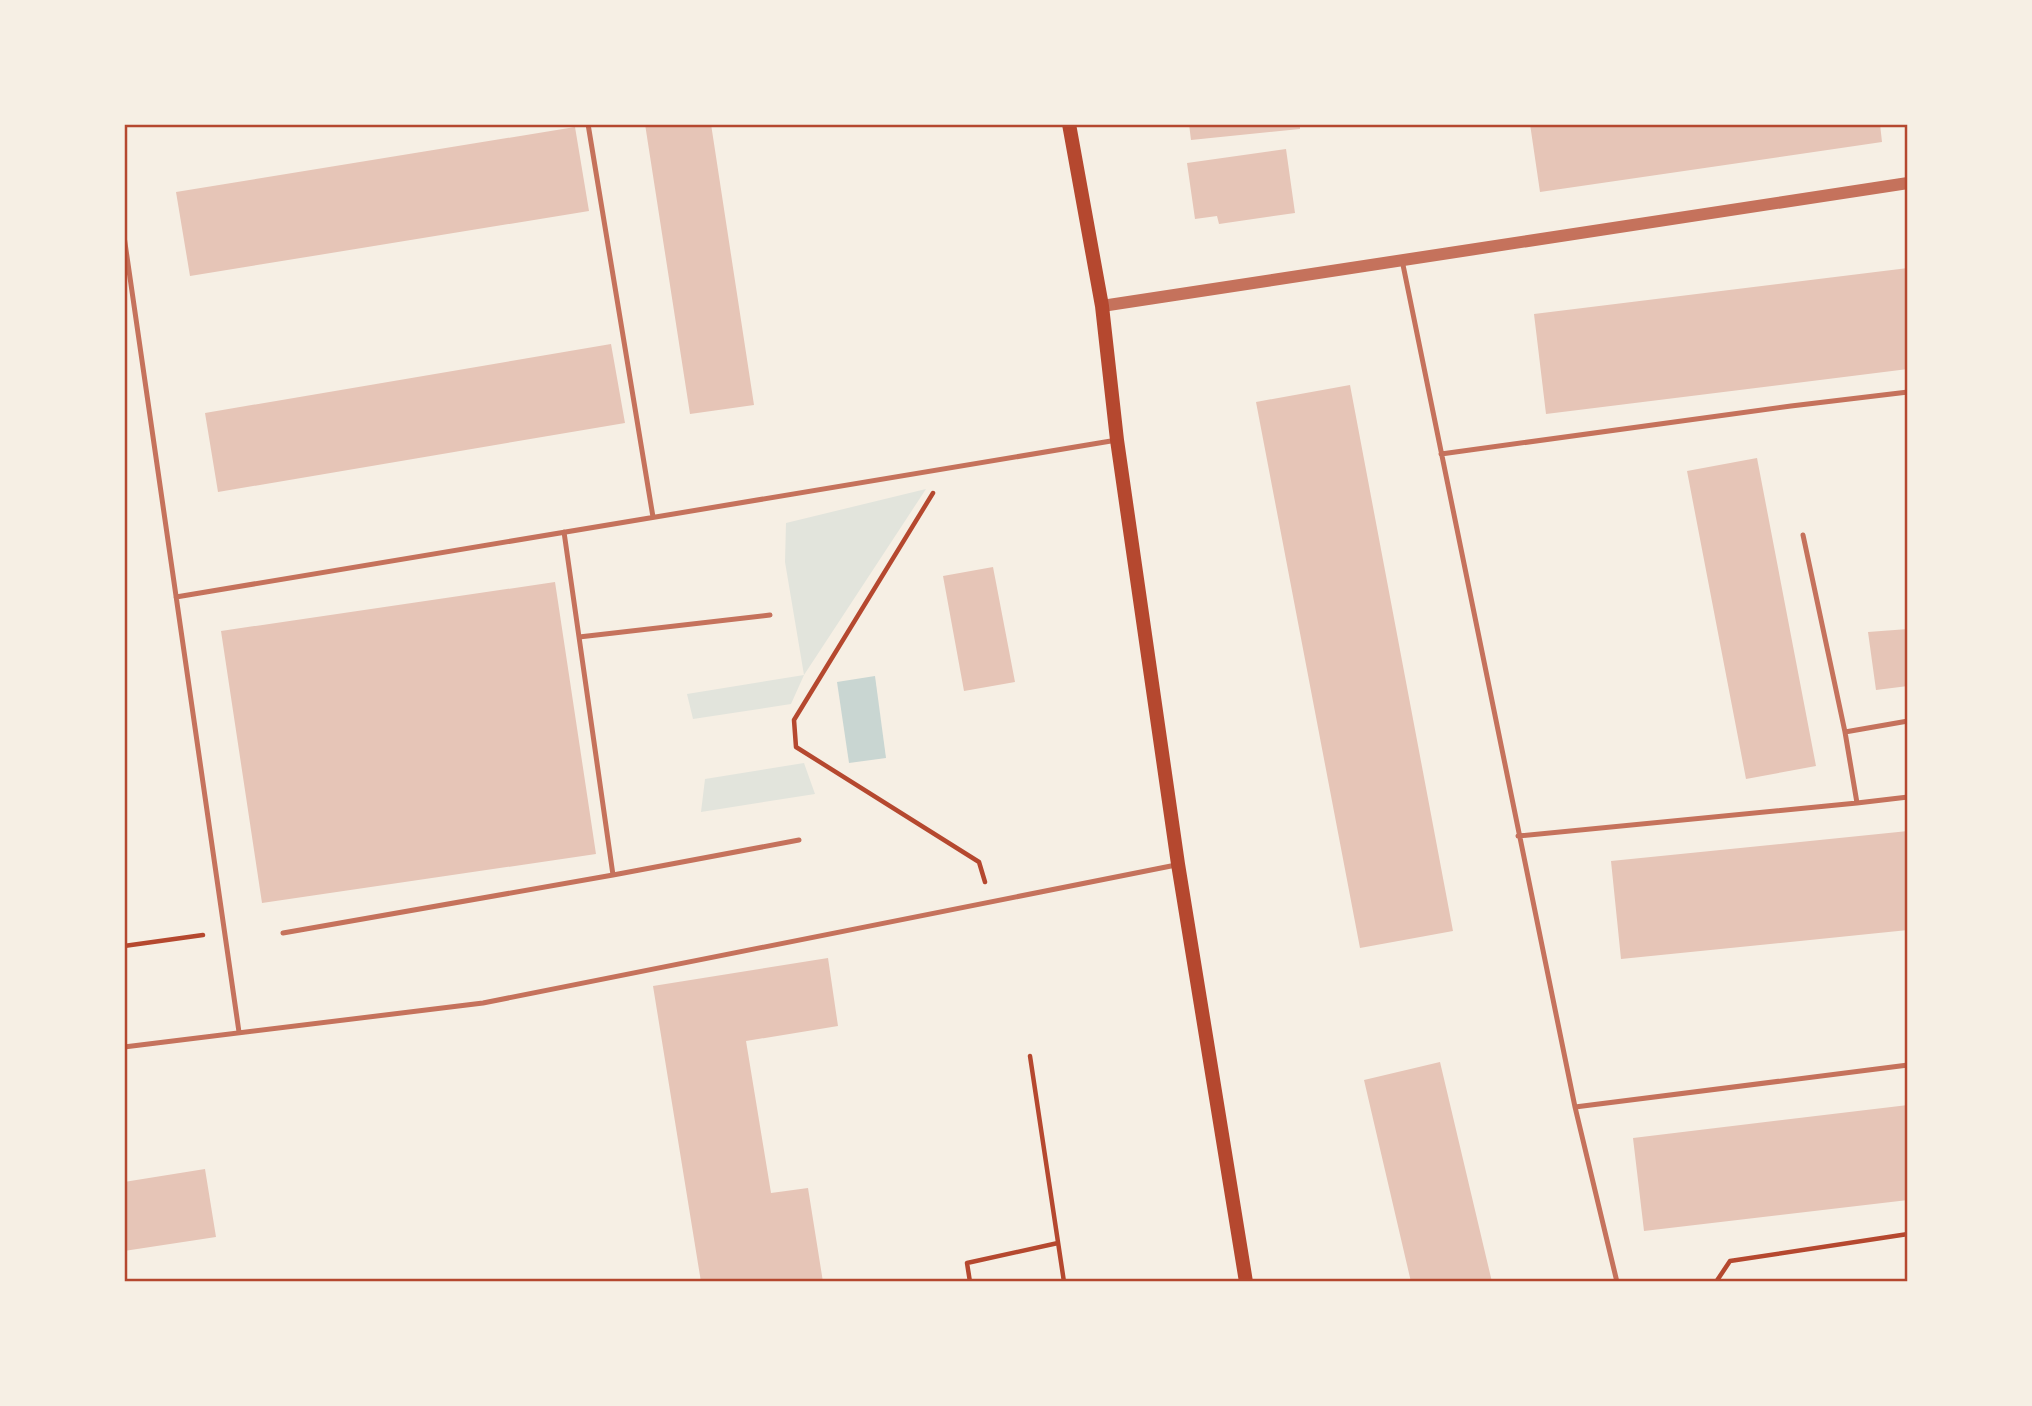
<svg xmlns="http://www.w3.org/2000/svg" width="2032" height="1406" viewBox="0 0 2032 1406" font-family="'Golos Text',sans-serif">
<rect width="100%" height="100%" fill="#f6efe4"/>
<path fill="#e2e4dc" d="M926,489L804,675L791,704L693,719L687,694L804,675L785,562L786,523Z
M804,763L815,794L701,812L705,779Z"/>
<path fill="#c9d6d2" d="M875,676L886,758L849,763L837,682Z"/>
<path fill="#e6c5b7" d="M645,124H711L754,405L690,414Z
M1189,124H1300V129L1191,140Z
M1530,124H1880L1882,142L1540,192Z
M575,127L589,211L190,276L176,192Z
M1286,149L1295,213L1219,224L1217,216L1195,219L1187,163Z
M1908,268V369L1546,414L1534,314Z
M611,344L625,423L218,492L205,413Z
M1350,385L1453,931L1360,948L1256,402Z
M1757,458L1816,766L1746,779L1687,471Z
M993,567L1015,682L964,691L943,576Z
M555,582L596,854L262,903L221,631Z
M1908,629V686L1876,690L1868,632Z
M1908,831V930L1621,959L1611,861Z
M828,958L838,1026L746,1041L771,1193L808,1188L823,1282H701L653,986Z
M1440,1062L1492,1282H1411L1364,1080Z
M1908,1105V1200L1644,1231L1633,1138Z
M205,1169L216,1237L124,1251V1182Z"/>
<g fill="none" stroke-linecap="round" stroke-linejoin="round">
<path stroke="#b5482f" stroke-width="4.5" d="M933,493L794,720L796,747L979,862L985,882
M124,946L203,935
M1030,1056L1064,1282
M970,1282L967,1263L1058,1243
M1716,1282L1730,1261L1908,1234"/>
<path stroke="#c5725c" stroke-width="5" d="M588,124L653,517
M124,236L239,1032
M1402,260L1575,1107
M1441,454L1791,406L1908,392
M564,532L613,875
M1803,535L1845,732L1908,721
M176,597L1117,440
M579,637L770,615
M1857,803L1908,797
M1518,836L1857,803L1845,732
M283,933L613,875L799,840
M124,1047L483,1003L1176,865
M1617,1282L1575,1107L1908,1065"/>
<path stroke="#c5725c" stroke-width="12" d="M1102,306L1908,183"/>
<path stroke="#b5482f" stroke-width="14" d="M1069,124L1102,306L1117,440L1178,864L1246,1282"/>
</g>
<rect width="2032" height="1406" fill="none" stroke="#f6efe4" stroke-width="252"/>
<rect x="126" y="126" width="1780" height="1154" fill="none" stroke="#b5482f" stroke-width="2.5"/>
</svg>
